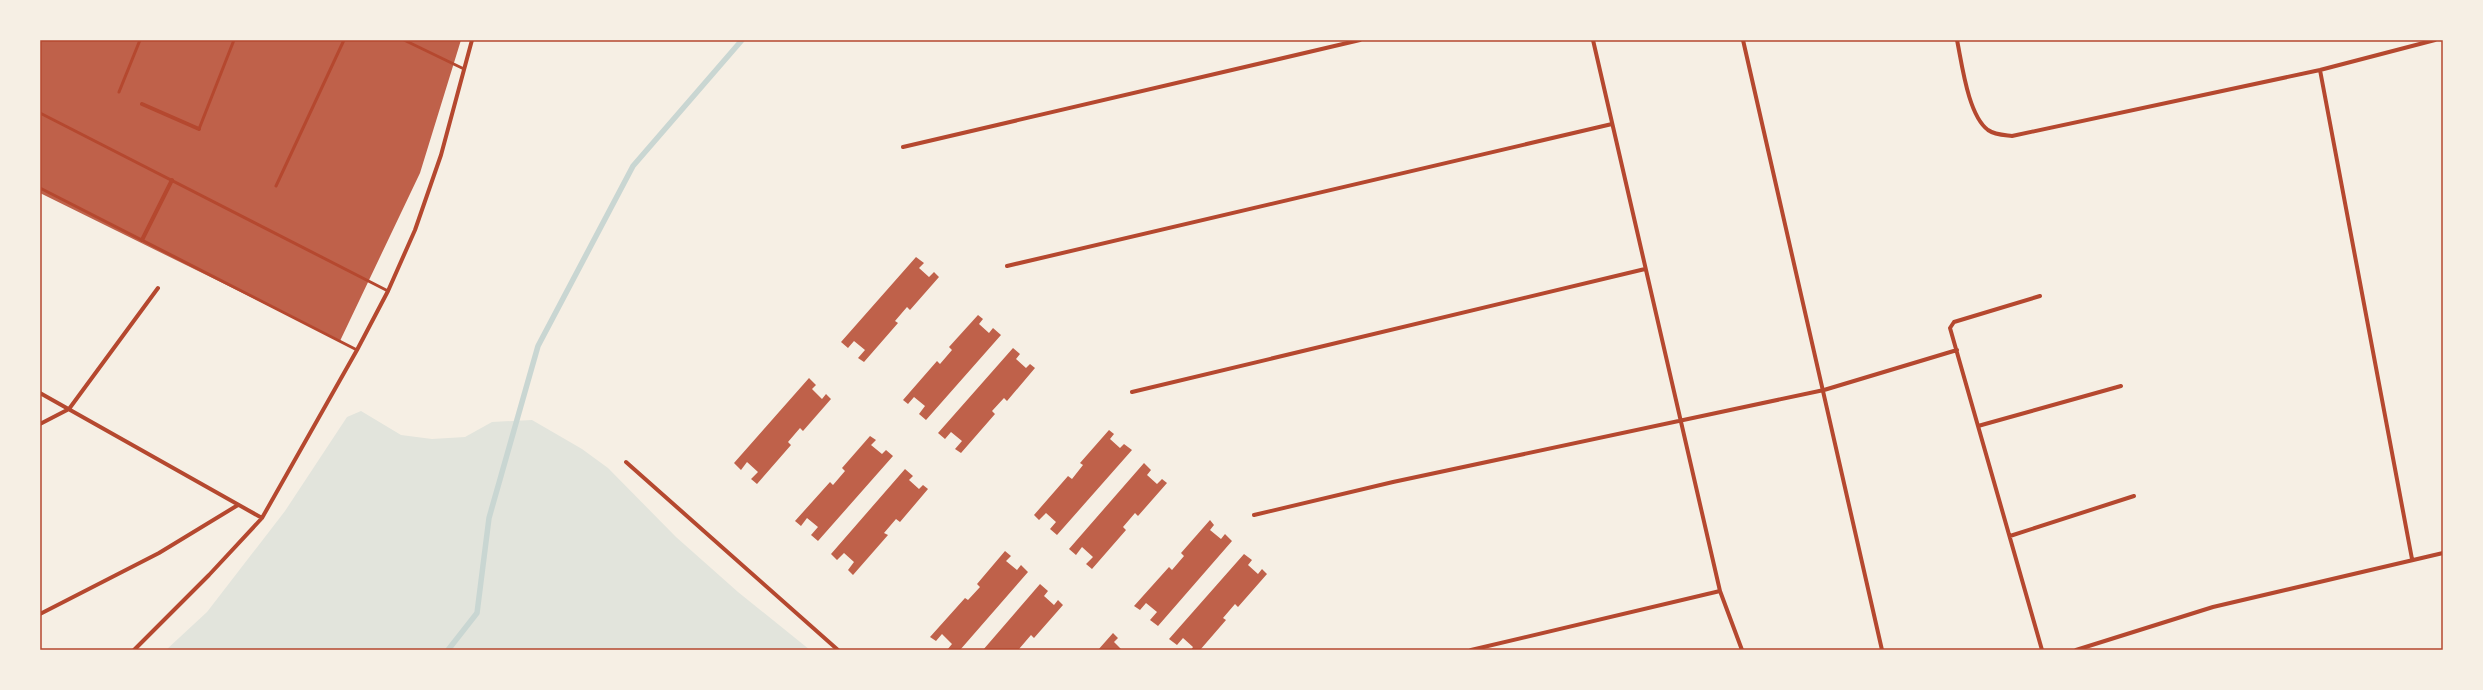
<svg xmlns="http://www.w3.org/2000/svg" width="2483" height="690" viewBox="0 0 2483 690" font-family="'IBM Plex Sans',sans-serif">
<rect width="100%" height="100%" fill="#f6efe4"/>
<path fill="#e2e4dc" d="M361,411L401,435L432,439L465,437L492,422L532,420L582,449L608,468L676,537L738,592L810,650H166L207,612L285,511L347,417Z"/>
<g fill="none" stroke-linecap="round" stroke-linejoin="round">
<path stroke="#c9d6d2" stroke-width="5.5" d="M448,650L477,613L489,518L538,346L633,166L742,40"/>
</g>
<path fill="#bf614a" d="M40,40H461L420,173L340,341L40,193Z
M916,257L924,263L919,268L929,277L934,272L939,277L910,310L907,307L895,321L898,323L864,362L858,358L865,350L854,341L848,348L841,342Z
M978,315L983,319L979,324L989,333L993,328L1001,335L926,420L919,414L925,406L914,397L908,404L903,400L937,361L940,364L952,350L949,347Z
M1013,348L1020,354L1016,359L1026,368L1030,364L1035,368L1007,401L1004,398L992,411L995,414L961,453L955,449L962,441L951,432L945,439L938,433Z
M809,378L816,385L812,389L822,399L826,394L831,399L803,431L800,428L788,442L791,445L757,484L751,479L758,472L747,462L741,470L734,463Z
M1109,430L1114,434L1110,439L1120,448L1124,444L1132,450L1057,535L1050,529L1056,522L1046,513L1039,520L1034,515L1068,476L1072,479L1083,465L1080,463Z
M870,436L876,440L871,445L882,454L886,450L893,456L818,541L811,535L818,527L807,518L801,526L795,521L830,482L833,485L845,471L842,468Z
M1144,463L1151,470L1147,475L1157,484L1162,479L1167,483L1138,516L1135,513L1123,527L1126,530L1092,569L1086,564L1093,557L1082,547L1076,555L1069,549Z
M905,469L913,476L909,480L919,489L923,485L928,489L900,522L896,519L884,533L888,535L853,575L848,570L854,562L844,553L837,560L831,554Z
M1210,520L1214,525L1210,530L1221,539L1225,534L1232,541L1158,626L1150,620L1157,612L1146,603L1140,610L1134,606L1169,567L1172,570L1184,556L1181,553Z
M1005,551L1011,556L1006,561L1017,570L1021,565L1028,572L960,650H947L952,644L942,634L936,641L930,637L965,598L968,600L980,587L977,584Z
M1244,554L1252,560L1248,565L1258,574L1262,569L1267,574L1238,607L1235,604L1223,618L1226,620L1200,650H1191L1193,647L1183,638L1177,645L1169,639Z
M1040,584L1048,591L1044,596L1054,605L1058,600L1063,605L1034,638L1031,635L1019,649L1021,650H983Z
M1113,633L1118,638L1114,642L1122,650H1098Z"/>
<g fill="none" stroke-linecap="round" stroke-linejoin="round">
<path stroke="#b5482f" stroke-width="3" d="M404,40L464,69
M119,92L140,40
M40,113L388,291
M199,129L234,40
M276,186L344,40
M40,188L357,350"/>
<path stroke="#b5482f" stroke-width="4" d="M1593,40L1720,591L1742,650
M1743,40L1882,650
M1957,40C1962,64 1968,115 1988,130C1995,135 2004,135 2012,136L2320,70L2435,40
M2320,70L2412,559
M142,104L199,129
M903,147L1360,40
M142,240L172,180
M1007,266L1612,124
M2040,296L1954,322L1950,328L2042,650
M1132,392L1645,269
M40,393L262,518
M40,424L69,409L158,288
M1978,426L2121,386
M626,462L838,650
M1254,515L1393,482L1824,390L1957,350
M2010,536L2134,496
M40,614L159,553L238,505
M134,650L209,575L262,518L357,350L388,291L415,230L441,155L472,40
M1471,650L1720,591
M2076,650L2213,607L2443,553"/>
</g>
<rect width="2483" height="690" fill="none" stroke="#f6efe4" stroke-width="82"/>
<rect x="41" y="41" width="2401" height="608" fill="none" stroke="#b5482f" stroke-width="1.5"/>
</svg>
